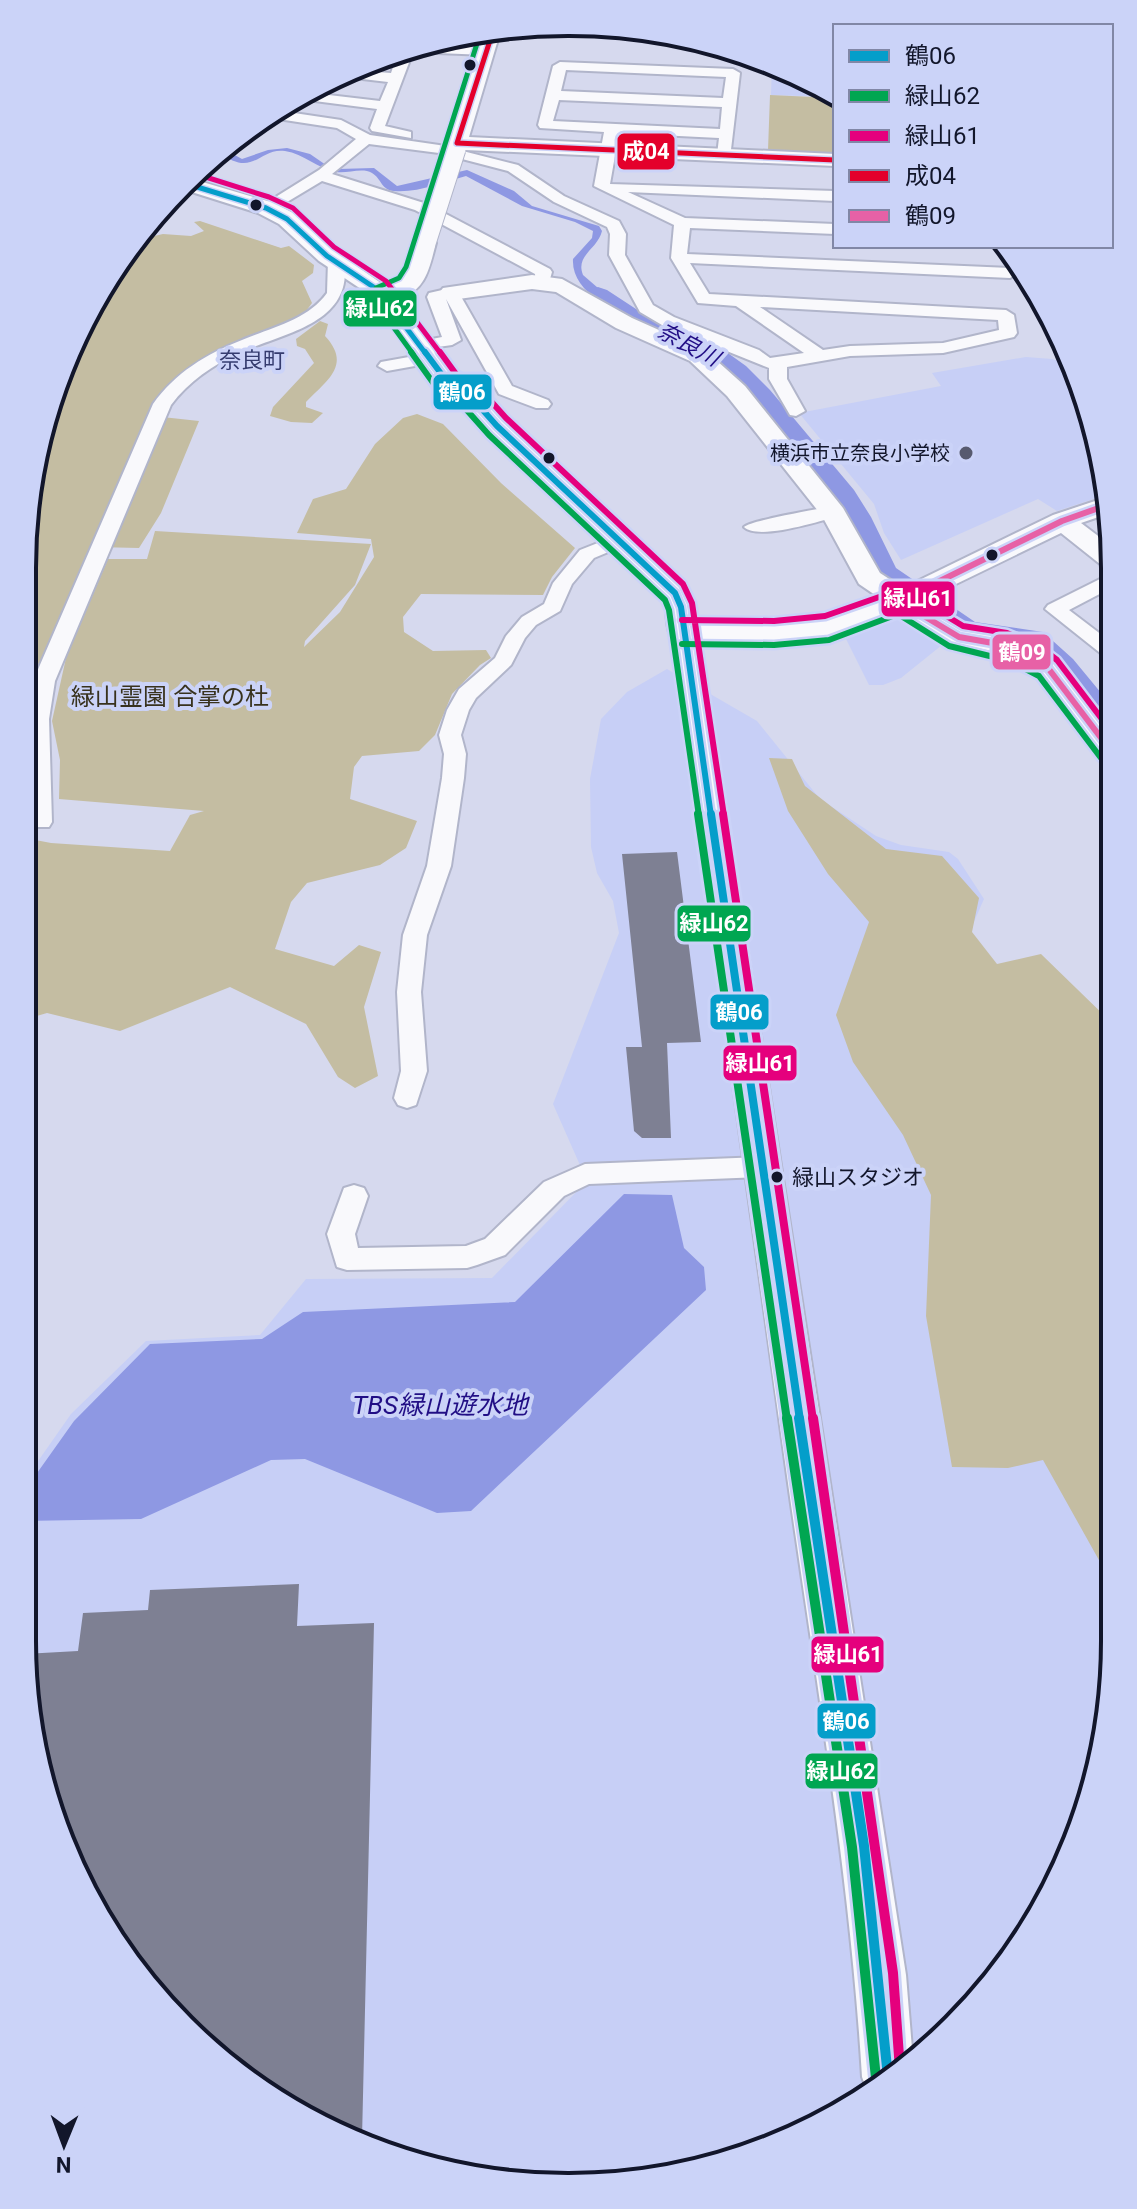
<svg xmlns="http://www.w3.org/2000/svg" width="1137" height="2209" font-family="Roboto,'Noto Sans JP',sans-serif">
<style>
.built{fill:#c7cff6}
.green{fill:#c4bda2}
.water{fill:#8e98e3}
.lines{fill:none;stroke-linecap:round;stroke-linejoin:round}
.river{fill:#8e98e3;fill-rule:evenodd}
.building{fill:#7e8093}
.street-casing{stroke:#b1b5ca;stroke-width:4}
.secondary-casing{stroke:#b1b5ca;stroke-width:4}
.street{fill:#f9f9fc;fill-rule:evenodd}
.secondary{fill:#f9f9fc;fill-rule:evenodd}
.secondary-bridge-casing{stroke:#b1b5ca;stroke-width:23;stroke-linecap:butt}
.secondary-bridge{stroke:#f9f9fc;stroke-width:21}
.bus-1-far3-casing{stroke:#cbd3f8;stroke-width:8}
.bus-1-far2-casing{stroke:#cbd3f8;stroke-width:11}
.bus-1-far1-casing{stroke:#cbd3f8;stroke-width:14}
.bus-1-casing{stroke:#cbd3f8;stroke-width:16}
.bus-2-far3-casing{stroke:#cbd3f8;stroke-width:8}
.bus-2-far2-casing{stroke:#cbd3f8;stroke-width:11}
.bus-2-far1-casing{stroke:#cbd3f8;stroke-width:14}
.bus-2-casing{stroke:#cbd3f8;stroke-width:16}
.bus-3-far3-casing{stroke:#cbd3f8;stroke-width:8}
.bus-3-far2-casing{stroke:#cbd3f8;stroke-width:11}
.bus-3-far1-casing{stroke:#cbd3f8;stroke-width:14}
.bus-3-casing{stroke:#cbd3f8;stroke-width:16}
.bus-4-casing{stroke:#cbd3f8;stroke-width:8}
.bus-5-casing{stroke:#cbd3f8;stroke-width:11}
.bus-1-far3{stroke:#049eca;stroke-width:5}
.bus-1-far2{stroke:#049eca;stroke-width:6}
.bus-1-far1{stroke:#049eca;stroke-width:8}
.bus-1{stroke:#049eca;stroke-width:10}
.bus-2-far3{stroke:#00a651;stroke-width:5}
.bus-2-far2{stroke:#00a651;stroke-width:6}
.bus-2-far1{stroke:#00a651;stroke-width:8}
.bus-2{stroke:#00a651;stroke-width:10}
.bus-3-far3{stroke:#e5007d;stroke-width:5}
.bus-3-far2{stroke:#e5007d;stroke-width:6}
.bus-3-far1{stroke:#e5007d;stroke-width:8}
.bus-3{stroke:#e5007d;stroke-width:10}
.bus-4{stroke:#e4002b;stroke-width:5}
.bus-5{stroke:#e761a6;stroke-width:6}
.bus-dot{fill:#12162b;stroke:#cbd3f8;stroke-width:3}
.poi-dot{fill:#575a6f;stroke:#cbd3f8;stroke-width:3}
.labels{text-anchor:middle;stroke-width:8;stroke-linejoin:round;paint-order:stroke}
.far-poi-label{font-size:20px;fill:#12162b;stroke:#cbd3f8;text-anchor:end}
.far-water-label{font-size:22px;font-style:italic;fill:#210e85;stroke:#cbd3f8}
.far-neighbourhood-label{font-size:22px;fill:#353c6f;stroke:#cbd3f8}
.bus-label{font-size:22px;fill:#12162b;stroke:#cbd3f8;text-anchor:start}
.park-label{font-size:24px;fill:#38321d;stroke:#cbd3f8}
.water-label{font-size:26px;font-style:italic;fill:#210e85;stroke:#cbd3f8}
.rim{fill:none;stroke:#12162b;stroke-width:4}
.line-badge{stroke:#cbd3f8;stroke-width:3}
.badge-label{font-size:22px;text-anchor:middle;font-weight:bold;fill:#fff}
</style>
<rect width="100%" height="100%" fill="#d6d9ee"/>
<path class="built" d="M 772,64 L 811,79 L 835,97 L 771,95 Z
M 1026,357 L 1052,359 L 1075,366 L 1109,494 L 1057,511 L 1038,499 L 901,560 L 884,533 L 874,504 L 799,413 L 941,386 L 932,373 Z
M 899,611 L 942,645 L 901,678 L 883,685 L 869,685 L 843,633 Z
M 667,669 L 757,721 L 820,799 L 876,836 L 901,845 L 949,852 L 958,859 L 984,899 L 925,1033 L 1113,1434 L 1114,1676 L 1096,1781 L 1058,1883 L 1002,1973 L 929,2051 L 778,2145 L 605,2186 L 428,2168 L 265,2095 L 135,1974 L 51,1817 L 22,1640 L 22,1484 L 71,1414 L 146,1341 L 260,1335 L 306,1279 L 492,1278 L 587,1181 L 553,1104 L 619,933 L 613,901 L 597,873 L 591,847 L 590,779 L 601,719 L 627,692 Z"/>
<path class="green" d="M 770,95 L 835,98 L 835,153 L 768,150 Z
M 200,221 L 281,248 L 289,246 L 314,265 L 313,273 L 302,281 L 312,303 L 301,318 L 222,353 L 153,416 L 199,421 L 161,513 L 139,548 L 95,547 L 34,738 L 25,838 L 51,843 L 170,851 L 190,815 L 204,811 L 59,799 L 60,760 L 52,721 L 66,658 L 108,559 L 147,559 L 155,531 L 371,544 L 355,585 L 305,641 L 304,647 L 340,612 L 374,557 L 371,539 L 297,533 L 313,499 L 346,489 L 375,444 L 403,418 L 417,414 L 443,424 L 501,483 L 575,548 L 552,577 L 543,595 L 421,594 L 403,617 L 404,632 L 433,651 L 486,650 L 491,658 L 480,665 L 452,694 L 435,735 L 419,751 L 362,756 L 354,767 L 350,799 L 417,821 L 406,848 L 380,865 L 307,883 L 291,902 L 275,949 L 334,966 L 359,945 L 381,952 L 364,1007 L 378,1076 L 355,1088 L 338,1077 L 306,1024 L 230,987 L 120,1031 L 47,1013 L 23,1020 L 23,533 L 41,427 L 79,326 L 132,241 L 163,234 L 191,236 L 204,231 L 194,222 Z
M 320,321 L 328,324 L 325,336 C 352,365 327,380 306,402 L 306,407 L 323,413 L 312,423 L 291,422 L 270,416 L 273,407 L 314,363 L 305,349 L 297,346 L 296,339 Z
M 769,758 L 792,759 L 805,786 L 886,849 L 942,856 L 979,898 L 972,932 L 997,964 L 1041,954 L 1112,1023 L 1114,1587 L 1043,1460 L 1008,1468 L 952,1467 L 926,1316 L 931,1195 L 903,1135 L 853,1062 L 836,1015 L 869,922 L 828,874 L 788,811 Z"/>
<path class="water" d="M 222,148 L 242,159 L 268,150 L 287,148 L 310,154 L 326,165 L 338,169 L 374,168 L 397,186 L 467,170 L 514,191 L 532,206 L 599,226 L 602,231 C 598,249 575,255 583,275 L 620,307 L 648,321 L 641,323 C 616,311 571,293 573,259 L 592,238 L 593,231 L 575,222 L 522,206 L 466,176 C 444,182 418,193 394,191 C 381,190 382,179 372,173 C 362,167 347,174 336,172 C 317,168 304,154 285,151 C 259,147 253,180 218,151 Z
M 624,1194 L 672,1195 L 684,1248 L 704,1267 L 706,1290 L 471,1511 L 437,1513 L 305,1459 L 271,1460 L 141,1519 L 22,1521 L 22,1497 L 25,1490 L 74,1421 L 150,1344 L 262,1339 L 303,1312 L 515,1302 Z"/>
<g class="lines">
<path class="river" d="M 598,287 L 607,290 L 636,309 L 718,346 L 746,366 L 770,390 L 854,490 L 871,517 L 896,568 L 975,622 L 1043,632 L 1073,659 L 1111,705 L 1111,737 L 1099,734 L 1051,673 L 1022,647 L 955,637 L 874,580 L 833,502 L 739,389 L 699,357 L 617,320 L 585,295 L 589,290 Z"/>
</g>
<path class="building" d="M 677,852 L 701,1042 L 667,1043 L 671,1138 L 642,1138 L 634,1131 L 626,1047 L 642,1047 L 622,854 Z
M 299,1584 L 297,1626 L 374,1623 L 362,2139 L 265,2095 L 135,1974 L 51,1817 L 24,1654 L 78,1651 L 83,1613 L 148,1610 L 150,1590 Z"/>
<g class="lines">
<defs>
<path id="street" d="M 421,44 L 486,47 L 493,51 L 486,55 L 413,52 L 385,126 L 411,132 L 411,138 L 372,131 L 370,128 L 377,109 L 291,98 L 303,92 L 380,101 L 388,82 L 337,76 L 350,70 L 391,73 L 399,50 Z
M 560,62 L 733,69 L 740,73 L 730,158 L 725,160 L 717,155 L 719,138 L 619,133 L 610,184 L 835,191 L 835,201 L 628,192 L 685,218 L 835,224 L 835,234 L 690,228 L 687,254 L 1010,268 L 1018,273 L 1010,278 L 690,263 L 709,294 L 1006,310 L 1014,315 L 1017,333 L 1014,337 L 943,353 L 850,356 L 787,367 L 787,379 L 805,411 L 796,416 L 790,415 L 769,379 L 769,368 L 662,325 L 640,312 L 609,255 L 610,234 L 607,227 L 554,202 L 508,171 L 439,153 L 369,144 L 332,174 L 427,204 L 550,269 L 552,272 L 548,286 L 536,286 L 535,274 L 415,210 L 322,181 L 272,211 L 260,211 L 258,208 L 319,170 L 356,139 L 337,128 L 265,117 L 274,110 L 341,120 L 370,135 L 439,145 L 518,165 L 564,196 L 619,221 L 626,234 L 625,255 L 653,305 L 674,317 L 759,350 L 770,358 L 804,353 L 736,306 L 698,303 L 671,258 L 674,225 L 594,186 L 604,132 L 540,128 L 538,125 L 553,66 ZM 566,70 L 726,77 L 723,98 L 561,91 ZM 559,100 L 722,107 L 720,129 L 553,121 ZM 760,307 L 998,320 L 999,330 L 943,343 L 850,346 L 823,350 Z
M 336,256 L 344,261 C 354,324 283,333 239,353 C 213,365 189,381 171,405 L 55,681 L 49,719 L 52,822 L 49,827 L 33,827 L 30,822 L 27,719 L 33,681 L 153,404 C 175,373 206,354 242,340 C 270,328 308,320 327,293 L 328,261 Z
M 451,288 L 459,293 L 512,386 L 548,400 L 551,404 L 548,408 L 536,408 L 499,394 L 446,299 L 461,340 L 452,345 L 417,350 L 414,346 L 417,342 L 442,337 L 427,297 L 429,293 Z
M 1045,317 L 1049,317 L 1064,344 L 1052,344 L 1043,321 Z
M 431,353 L 440,358 L 437,362 L 387,371 L 378,366 L 381,362 Z
M 832,506 L 839,508 L 842,512 L 839,516 C 820,521 758,541 744,527 C 751,520 816,510 832,506 Z
M 618,535 L 625,537 L 628,541 L 625,545 L 594,558 L 572,584 L 560,611 L 536,625 L 525,638 L 511,665 L 476,698 L 469,710 L 461,735 L 466,754 L 464,778 L 451,866 L 427,935 L 421,992 L 427,1071 L 416,1105 L 407,1108 L 398,1105 L 394,1098 L 401,1071 L 397,992 L 403,935 L 427,866 L 442,778 L 444,754 L 439,735 L 447,710 L 459,689 L 495,658 L 506,636 L 522,617 L 544,604 L 553,583 L 580,550 Z
M 1110,574 L 1111,588 L 1069,610 L 1111,642 L 1111,658 L 1104,656 L 1045,609 L 1048,605 Z
M 761,1157 L 770,1160 L 774,1167 L 770,1174 L 761,1177 L 589,1184 L 564,1196 L 505,1255 L 477,1265 L 467,1268 L 347,1270 L 337,1267 L 327,1234 L 344,1188 L 354,1185 L 364,1188 L 368,1196 L 355,1234 L 358,1248 L 466,1246 L 485,1239 L 544,1182 L 585,1164 Z"/>
<path id="secondary" d="M 502,26 L 469,137 L 835,154 L 835,166 L 465,150 L 455,155 L 448,153 L 445,149 L 484,30 Z
M 189,178 L 274,203 L 295,214 L 335,251 L 388,288 L 404,277 L 417,238 L 433,238 L 436,243 C 429,269 426,291 397,300 L 457,378 L 481,393 L 506,421 L 685,587 L 695,607 L 698,624 L 774,624 L 833,618 L 881,599 L 859,584 L 822,516 L 727,396 L 690,361 L 616,328 L 556,292 L 532,289 L 451,300 L 443,298 L 439,293 L 443,288 L 532,275 L 562,279 L 632,318 L 706,351 L 745,386 L 843,508 L 880,573 L 903,588 L 1053,515 L 1110,496 L 1110,513 L 1081,523 L 1110,545 L 1110,566 L 1100,564 L 1061,533 L 921,601 L 960,627 L 1014,639 L 1044,651 L 1058,662 L 1111,730 L 1111,761 L 1100,758 L 1038,674 L 1024,663 L 996,652 L 941,640 L 899,611 L 838,635 L 774,642 L 700,641 L 906,1975 L 913,2061 L 867,2090 L 862,2077 C 850,1875 815,1676 787,1476 C 747,1196 709,916 671,637 C 665,627 668,609 663,596 L 488,431 L 463,403 L 439,388 L 370,295 L 319,261 L 279,224 L 258,213 L 179,188 Z"/>
</defs>
<use href="#street" class="street-casing"/>
<use href="#secondary" class="secondary-casing"/>
<use href="#street" class="street"/>
<use href="#secondary" class="secondary"/>
<defs>
<path id="secondary-bridge" d="M 425,243 L 455,149"/>
</defs>
<use href="#secondary-bridge" class="secondary-bridge-casing"/>
<use href="#secondary-bridge" class="secondary-bridge"/>
<defs>
<path id="bus-1-far3" d="M 184,183 L 266,208 L 287,219 L 327,256 L 378,290 L 426,354"/>
<path id="bus-1-far2" d="M 425,352 L 448,383 L 472,398 L 497,426 L 675,593 L 681,607 L 711,816"/>
<path id="bus-1-far1" d="M 711,814 L 800,1420"/>
<path id="bus-1" d="M 799,1418 L 864,1846 L 888,2077"/>
<path id="bus-2-far3" d="M 413,354 L 373,299 L 376,288 L 399,278 L 406,267 L 481,31"/>
<path id="bus-2-far2" d="M 411,352 L 439,391 L 464,407 L 489,435 L 665,600 L 669,610 L 699,816
M 682,644 L 774,645 L 829,640 L 898,614 L 949,646 L 1010,661 L 1039,676 L 1101,758"/>
<path id="bus-2-far1" d="M 698,814 L 787,1420"/>
<path id="bus-2" d="M 787,1418 L 852,1847 L 876,2078"/>
<path id="bus-3-far3" d="M 193,173 L 269,197 L 293,208 L 334,247 L 386,281 L 441,354"/>
<path id="bus-3-far2" d="M 440,352 L 456,374 L 480,389 L 506,418 L 683,584 L 692,603 L 724,816
M 682,620 L 774,621 L 825,616 L 902,589 L 963,626 L 1007,633 L 1040,647 L 1057,660 L 1111,731"/>
<path id="bus-3-far1" d="M 723,814 L 813,1420"/>
<path id="bus-3" d="M 813,1418 L 893,1973 L 900,2070"/>
<path id="bus-4" d="M 457,143 L 835,160
M 457,143 L 494,28"/>
<path id="bus-5" d="M 899,601 L 959,637 L 1004,645 L 1034,657 L 1048,668 L 1111,751
M 899,601 L 1062,521 L 1110,504"/>
</defs>
<use href="#bus-1-far3" class="bus-1-far3-casing"/>
<use href="#bus-1-far2" class="bus-1-far2-casing"/>
<use href="#bus-1-far1" class="bus-1-far1-casing"/>
<use href="#bus-1" class="bus-1-casing"/>
<use href="#bus-2-far3" class="bus-2-far3-casing"/>
<use href="#bus-2-far2" class="bus-2-far2-casing"/>
<use href="#bus-2-far1" class="bus-2-far1-casing"/>
<use href="#bus-2" class="bus-2-casing"/>
<use href="#bus-3-far3" class="bus-3-far3-casing"/>
<use href="#bus-3-far2" class="bus-3-far2-casing"/>
<use href="#bus-3-far1" class="bus-3-far1-casing"/>
<use href="#bus-3" class="bus-3-casing"/>
<use href="#bus-4" class="bus-4-casing"/>
<use href="#bus-5" class="bus-5-casing"/>
<use href="#bus-1-far3" class="bus-1-far3"/>
<use href="#bus-1-far2" class="bus-1-far2"/>
<use href="#bus-1-far1" class="bus-1-far1"/>
<use href="#bus-1" class="bus-1"/>
<use href="#bus-2-far3" class="bus-2-far3"/>
<use href="#bus-2-far2" class="bus-2-far2"/>
<use href="#bus-2-far1" class="bus-2-far1"/>
<use href="#bus-2" class="bus-2"/>
<use href="#bus-3-far3" class="bus-3-far3"/>
<use href="#bus-3-far2" class="bus-3-far2"/>
<use href="#bus-3-far1" class="bus-3-far1"/>
<use href="#bus-3" class="bus-3"/>
<use href="#bus-4" class="bus-4"/>
<use href="#bus-5" class="bus-5"/>
</g>
<g class="bus-dot">
<circle cx="470" cy="65" r="7"/>
<circle cx="256" cy="205" r="7"/>
<circle cx="549" cy="458" r="7"/>
<circle cx="992" cy="555" r="7"/>
<circle cx="777" cy="1177" r="7"/>
</g>
<circle class="poi-dot" cx="966" cy="453" r="8"/>
<g class="labels">
<g class="far-poi-label">
<text x="950" y="460">横浜市立奈良小学校</text>
</g>
<g class="far-water-label">
<text transform="translate(689 344) rotate(28)" y="8">奈良川</text>
</g>
<g class="far-neighbourhood-label">
<text x="252" y="368">奈良町</text>
</g>
<g class="bus-label">
<text x="792" y="1185">緑山スタジオ</text>
</g>
<g class="park-label">
<text x="170" y="705">緑山霊園 合掌の杜</text>
</g>
<g class="water-label">
<text x="440" y="1414">TBS緑山遊水地</text>
</g>
</g>
<path d="M0 0H1137V2209H0ZM568 36H569A532 532 0 0 1 1101 568V1641A532 532 0 0 1 569 2173H568A532 532 0 0 1 36 1641V568A532 532 0 0 1 568 36Z" fill="#cbd3f8" fill-rule="evenodd"/>
<path class="rim" d="M568 36H569A532 532 0 0 1 1101 568V1641A532 532 0 0 1 569 2173H568A532 532 0 0 1 36 1641V568A532 532 0 0 1 568 36Z"/>
<g class="line-badge">
<rect x="616" y="132" width="60" height="39" rx="8" fill="#e4002b"/>
<rect x="342" y="289" width="76" height="39" rx="8" fill="#00a651"/>
<rect x="432" y="373" width="61" height="38" rx="8" fill="#049eca"/>
<rect x="880" y="580" width="76" height="38" rx="8" fill="#e5007d"/>
<rect x="991" y="633" width="61" height="38" rx="8" fill="#e761a6"/>
<rect x="676" y="904" width="76" height="39" rx="8" fill="#00a651"/>
<rect x="709" y="993" width="61" height="38" rx="8" fill="#049eca"/>
<rect x="722" y="1044" width="76" height="38" rx="8" fill="#e5007d"/>
<rect x="810" y="1635" width="75" height="39" rx="8" fill="#e5007d"/>
<rect x="816" y="1702" width="61" height="38" rx="8" fill="#049eca"/>
<rect x="804" y="1752" width="75" height="38" rx="8" fill="#00a651"/>
</g>
<g class="badge-label">
<text x="646" y="159">成04</text>
<text x="380" y="316">緑山62</text>
<text x="462" y="400">鶴06</text>
<text x="918" y="606">緑山61</text>
<text x="1022" y="660">鶴09</text>
<text x="714" y="931">緑山62</text>
<text x="739" y="1020">鶴06</text>
<text x="760" y="1071">緑山61</text>
<text x="848" y="1662">緑山61</text>
<text x="846" y="1729">鶴06</text>
<text x="841" y="1779">緑山62</text>
</g>
<rect x="833" y="24" width="280" height="224" fill="#cbd3f8" stroke="#8187a6" stroke-width="2"/>
<rect x="849" y="50" width="40" height="12" fill="#049eca" stroke="#8187a6" stroke-width="2"/>
<text x="905" y="64" font-size="24" fill="#12162b">鶴06</text>
<rect x="849" y="90" width="40" height="12" fill="#00a651" stroke="#8187a6" stroke-width="2"/>
<text x="905" y="104" font-size="24" fill="#12162b">緑山62</text>
<rect x="849" y="130" width="40" height="12" fill="#e5007d" stroke="#8187a6" stroke-width="2"/>
<text x="905" y="144" font-size="24" fill="#12162b">緑山61</text>
<rect x="849" y="170" width="40" height="12" fill="#e4002b" stroke="#8187a6" stroke-width="2"/>
<text x="905" y="184" font-size="24" fill="#12162b">成04</text>
<rect x="849" y="210" width="40" height="12" fill="#e761a6" stroke="#8187a6" stroke-width="2"/>
<text x="905" y="224" font-size="24" fill="#12162b">鶴09</text>
<g transform="translate(64 2145) rotate(181)" stroke="#cbd3f8" stroke-width="6" paint-order="stroke">
<path d="M0-6L14 30L0 20L-14 30Z" fill="#12162b"/>
<text y="-12" font-size="22" font-weight="bold" text-anchor="middle" fill="#12162b">N</text>
</g>
</svg>
